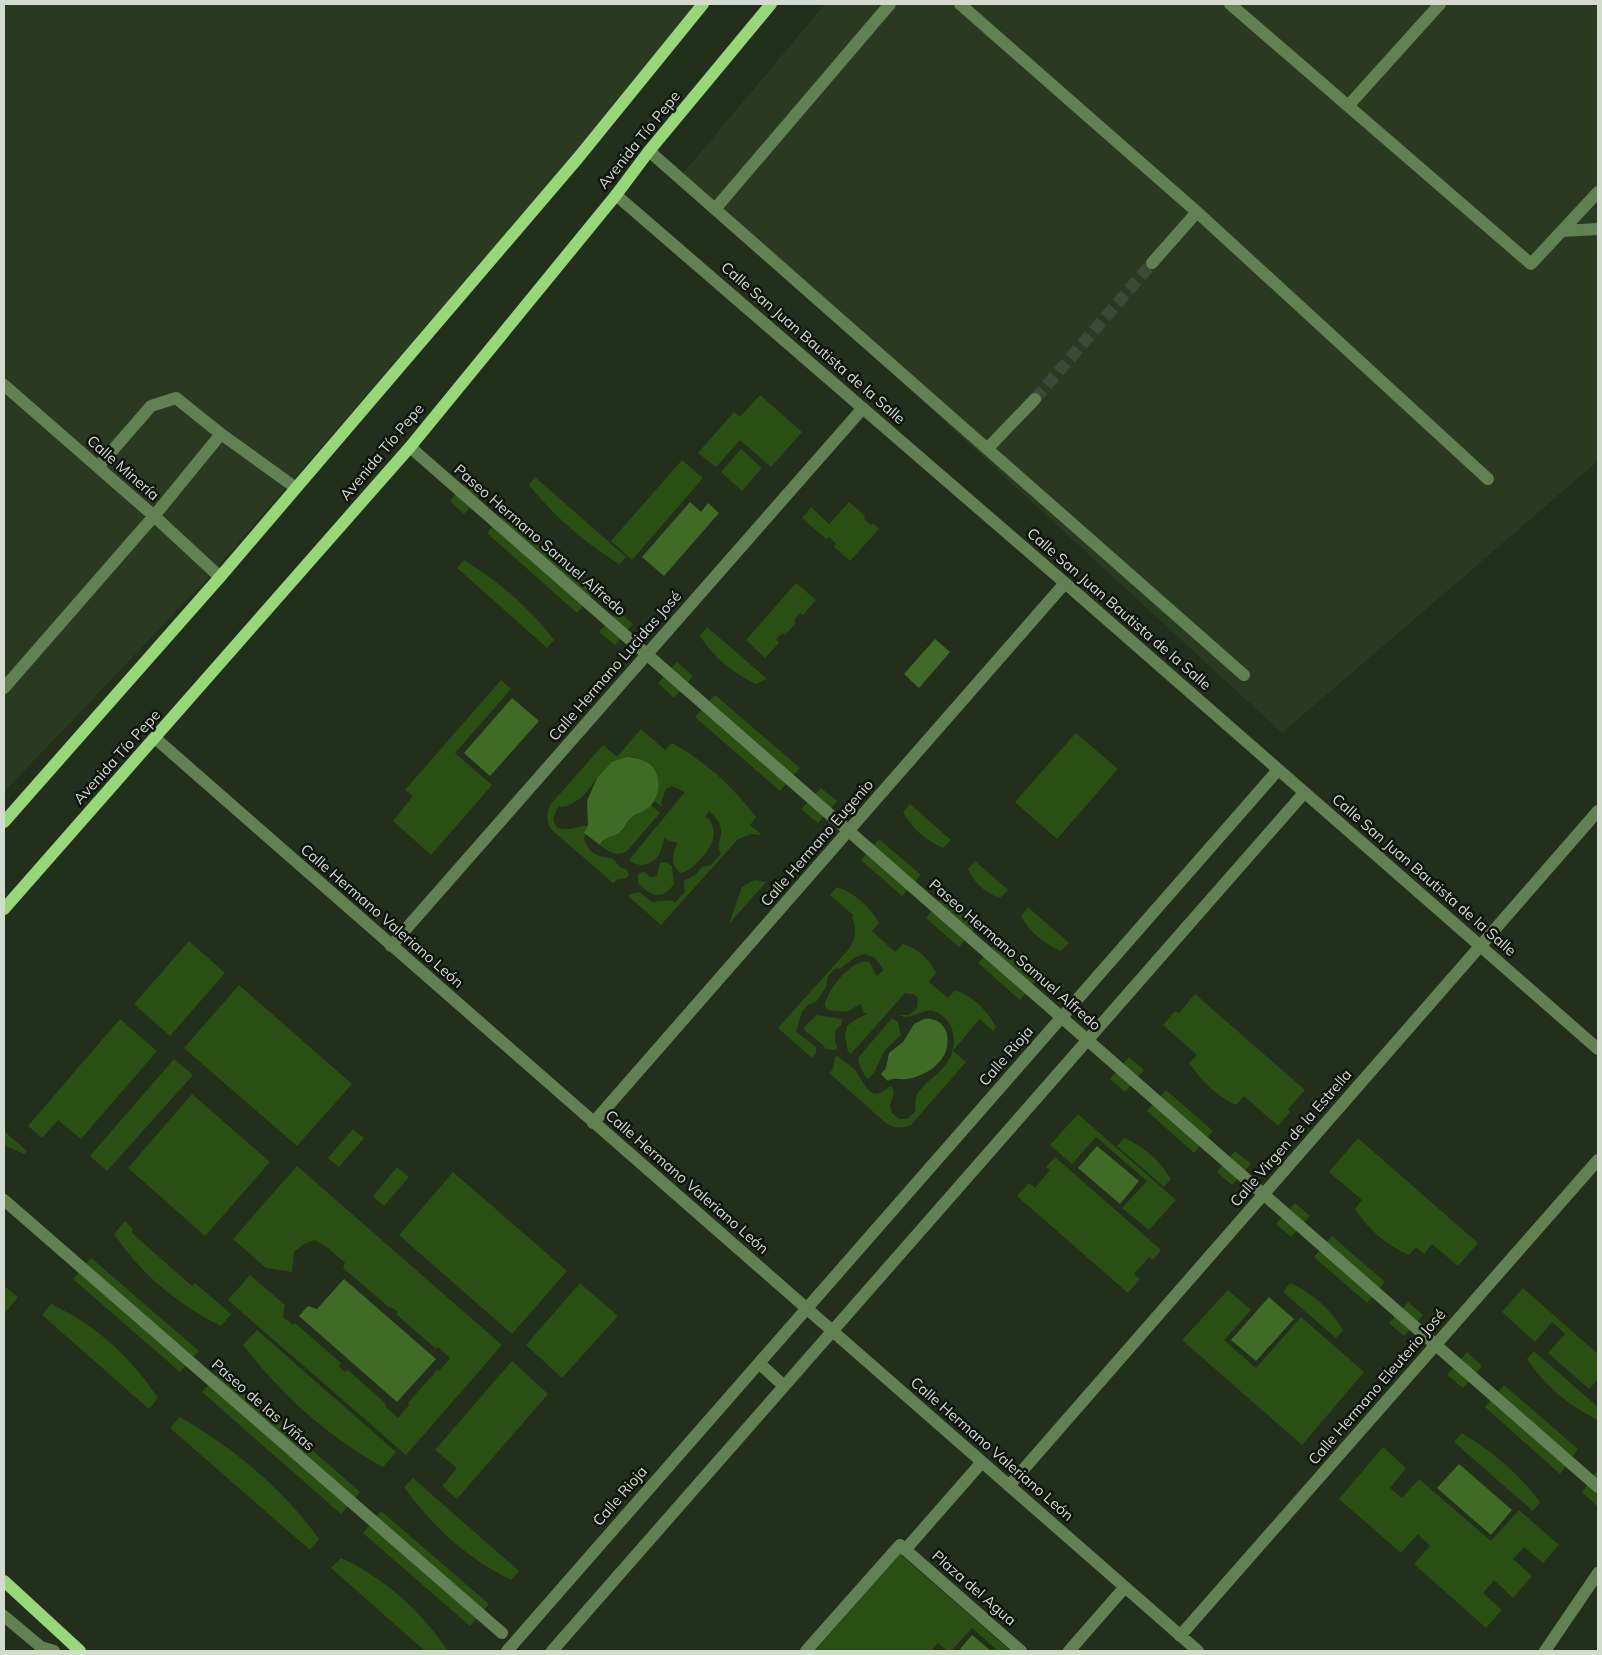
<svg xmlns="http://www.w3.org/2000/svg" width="1602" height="1655" font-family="Mulish,sans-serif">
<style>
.built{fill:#293a20}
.green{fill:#2a4f13}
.water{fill:#3f6b27}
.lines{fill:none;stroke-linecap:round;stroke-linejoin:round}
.minor-tunnel{stroke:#3c4936;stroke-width:12;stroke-dasharray:12 6;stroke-linecap:butt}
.minor{stroke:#628153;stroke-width:12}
.major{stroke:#97d777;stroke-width:12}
.labels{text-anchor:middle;stroke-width:5;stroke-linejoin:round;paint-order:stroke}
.street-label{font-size:15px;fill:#d2dbce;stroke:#0f150c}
</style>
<rect width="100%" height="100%" fill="#222f1b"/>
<path class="built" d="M 4,4 L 696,4 L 574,155 L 209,577 L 4,792 Z
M 825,4 L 1598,4 L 1598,461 L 1282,733 L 680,177 Z"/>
<path class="green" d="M 760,395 L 802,432 L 771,467 L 740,440 L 716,467 L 698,453 L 734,412 L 740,417 Z
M 741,449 L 762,468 L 742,491 L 721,472 Z
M 682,460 L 703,478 L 632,560 L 611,541 Z
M 535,477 L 626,557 L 619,564 C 584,542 555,517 529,485 Z
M 468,479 L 483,493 L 464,514 L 450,501 Z
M 849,502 L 865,516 L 864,519 L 871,525 L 873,523 L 879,529 L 850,561 L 834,547 L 836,543 L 829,537 L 826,539 L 802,518 L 811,507 L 829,524 Z
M 506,512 L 596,591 L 577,613 L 487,533 Z
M 464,560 C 499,582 529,607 554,640 L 547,648 L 457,568 Z
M 796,583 L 816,600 L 803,615 L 800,613 L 794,620 L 796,623 L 785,635 L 783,633 L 776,639 L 779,643 L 765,658 L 746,640 Z
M 618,611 L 633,624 L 615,645 L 599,632 Z
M 707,627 L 765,677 L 767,679 L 756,684 C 733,673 714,658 700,636 Z
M 677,662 L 693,676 L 674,698 L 658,683 Z
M 501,680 L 511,689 L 455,753 L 492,785 L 431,855 L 393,821 L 413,796 L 405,790 Z
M 715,695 L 800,768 L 780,791 L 695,717 Z
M 641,729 L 665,750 L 672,743 C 706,762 732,786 756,817 L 750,825 L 762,835 L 752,834 L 738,839 L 661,925 L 628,896 L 630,894 L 639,892 L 652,902 L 670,900 L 675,902 L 685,892 L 684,887 L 684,881 L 696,874 L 702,867 L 711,865 L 721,854 C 715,844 724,836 720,825 C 718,820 713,815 709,811 L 705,817 L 709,819 C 713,825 715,832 713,839 C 711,849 692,872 681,873 C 670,866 672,853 678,843 L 669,841 L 665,837 C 663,842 662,848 660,853 C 653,865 639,869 629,860 L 685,792 L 672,786 L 666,789 L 661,802 L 662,807 L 654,801 L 657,795 L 647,762 L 635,757 L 627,757 L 597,778 L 593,784 L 581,798 L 568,806 L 558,807 L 553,818 C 556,837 574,826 587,826 L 584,839 C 591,857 598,855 613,859 L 620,867 L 627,870 L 629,875 L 627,878 L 618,879 L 613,883 L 552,830 C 546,822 546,815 550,805 L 603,745 L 617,757 Z
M 1076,733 L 1118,769 L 1057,839 L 1015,802 Z
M 821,788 L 837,801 L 818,823 L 801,809 Z
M 910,804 L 951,840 L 943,848 C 926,840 913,830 903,812 Z
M 651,805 L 660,813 L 627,851 C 617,857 608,852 600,845 L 606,838 L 613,836 L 623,830 L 630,819 Z
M 879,839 L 921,875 L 902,896 L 861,860 Z
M 975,861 L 1008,890 L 1000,898 C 985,893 975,884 968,869 Z
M 666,862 L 672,866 L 674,884 C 661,902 651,896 638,883 L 638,876 L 639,873 L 645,872 L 650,877 L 657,876 L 660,863 Z
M 754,880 L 766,882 L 729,924 L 742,887 Z
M 837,887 C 856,894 869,906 879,923 L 872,931 L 895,952 L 903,944 C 918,949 929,958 936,973 L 929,982 L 948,998 L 955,990 C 974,997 986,1009 996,1027 L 993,1031 L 980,1019 L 976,1023 L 953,1051 L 966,1062 L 911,1125 C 901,1128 895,1129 886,1123 L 829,1073 L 833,1069 L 835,1057 L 838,1056 C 843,1060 849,1065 854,1069 C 864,1079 869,1107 890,1086 L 892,1087 L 894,1093 L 890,1106 L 892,1113 L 899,1119 L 907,1119 L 915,1112 C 916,1105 914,1099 918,1093 C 924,1083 935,1077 943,1068 C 958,1051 959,1023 936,1012 C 923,1006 914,1022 899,1015 L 909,1015 L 917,1008 L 918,998 C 913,992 910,995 905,993 L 851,1054 L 848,1052 L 845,1035 L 847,1026 L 858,1018 L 867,1014 L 863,1012 L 861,1004 L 846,1012 L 828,1010 L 825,1006 C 825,992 853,957 869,962 L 877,976 L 884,970 L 875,958 L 864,954 L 854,958 L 841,968 L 834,969 L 828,977 L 826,987 L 816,1002 L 808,1005 L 802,1011 L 796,1032 L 816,1047 L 816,1053 L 812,1058 L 778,1028 L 848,950 C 856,940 857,929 852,917 L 853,915 L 830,895 Z
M 944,896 L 978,925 L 959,947 L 926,918 Z
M 1028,907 L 1069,943 L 1061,951 C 1044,943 1030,933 1021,916 Z
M 189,941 L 225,973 L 170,1036 L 134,1004 Z
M 997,942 L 1038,978 L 1020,1000 L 978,963 Z
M 239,985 L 352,1084 L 297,1146 L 184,1048 Z
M 1195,994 L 1305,1090 L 1288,1109 L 1290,1112 L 1278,1126 L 1244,1096 L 1236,1105 C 1215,1095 1203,1082 1189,1063 L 1197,1055 L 1163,1025 L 1175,1011 L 1179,1013 Z
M 817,1015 L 841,1019 L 842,1021 L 841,1025 L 835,1031 L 835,1043 L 838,1047 L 835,1050 L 826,1049 L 822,1044 L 804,1030 L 805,1026 Z
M 892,1018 L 898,1022 L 901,1035 L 885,1050 L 874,1073 L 868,1079 C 864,1076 858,1063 858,1058 Z
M 120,1019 L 157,1051 L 81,1139 L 58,1120 L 42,1138 L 28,1126 Z
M 1129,1057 L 1144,1070 L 1125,1092 L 1110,1079 Z
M 174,1059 L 193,1075 L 107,1171 L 90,1156 Z
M 1166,1090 L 1213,1131 L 1194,1153 L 1147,1111 Z
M 192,1094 L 270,1162 L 205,1236 L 128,1168 Z
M 1078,1114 L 1176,1200 L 1149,1230 L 1122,1208 L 1147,1181 L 1096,1137 L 1072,1164 L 1050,1145 Z
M 353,1129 L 364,1138 L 339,1167 L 328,1158 Z
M 4,1131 L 27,1151 L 24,1154 L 4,1145 Z
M 1124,1138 C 1145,1147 1159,1160 1171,1179 L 1164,1187 L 1117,1146 Z
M 1358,1138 L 1478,1243 L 1458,1266 L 1432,1244 L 1424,1254 L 1416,1247 L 1409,1255 C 1386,1245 1369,1230 1355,1209 L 1362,1200 L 1329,1172 Z
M 1235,1151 L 1251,1164 L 1232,1185 L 1217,1172 Z
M 1055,1157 L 1161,1250 L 1153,1260 L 1149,1257 L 1134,1274 L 1140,1279 L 1128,1293 L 1017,1196 L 1029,1183 L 1035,1188 L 1050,1170 L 1046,1167 Z
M 297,1166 L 502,1345 L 406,1455 L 228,1300 L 250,1275 L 285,1305 L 283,1317 L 293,1325 L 295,1323 L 341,1363 L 339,1366 L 345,1372 L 348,1370 L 386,1404 L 385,1406 L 398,1418 L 409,1405 L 408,1403 L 437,1370 L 439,1371 L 450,1358 L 438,1347 L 436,1349 L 396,1314 L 398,1312 L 391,1307 L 390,1308 L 343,1268 L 345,1263 L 328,1248 L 315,1240 L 304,1244 L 294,1252 L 292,1272 L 266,1268 L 233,1239 Z
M 397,1167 L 409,1177 L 384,1206 L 373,1196 Z
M 453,1172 L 567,1271 L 512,1334 L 399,1235 Z
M 1295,1203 L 1310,1216 L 1291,1237 L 1276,1224 Z
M 125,1221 L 133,1229 L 132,1233 L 192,1286 L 195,1283 L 231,1314 L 221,1326 C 177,1304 142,1275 114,1234 Z
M 1332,1236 L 1385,1282 L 1367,1303 L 1314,1257 Z
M 91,1258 L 199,1351 L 180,1372 L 73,1279 Z
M 580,1283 L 618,1316 L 562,1378 L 526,1345 Z
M 1290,1283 C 1313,1293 1330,1309 1343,1330 L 1336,1338 L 1283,1292 Z
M 4,1286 L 18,1297 L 4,1314 Z
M 1523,1288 L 1598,1354 L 1598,1379 L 1589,1389 L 1548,1353 L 1565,1334 L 1552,1322 L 1535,1342 L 1502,1312 Z
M 1228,1290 L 1251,1310 L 1224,1340 L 1256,1368 L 1301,1317 L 1364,1372 L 1302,1445 L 1182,1340 Z
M 1408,1302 L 1423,1315 L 1404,1336 L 1389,1323 Z
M 51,1304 C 96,1325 131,1357 158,1398 L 149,1409 L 42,1315 Z
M 257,1330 L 396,1452 L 383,1467 C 327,1436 282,1395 243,1345 Z
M 1534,1351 L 1598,1407 L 1598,1420 C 1569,1406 1545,1386 1527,1359 Z
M 1467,1352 L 1482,1366 L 1463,1388 L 1447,1375 Z
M 512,1361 L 548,1394 L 457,1499 L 442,1486 L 457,1468 L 435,1450 Z
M 221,1370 L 360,1492 L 341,1514 L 202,1392 Z
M 1504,1385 L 1578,1449 L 1560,1474 L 1485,1407 Z
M 180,1417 C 234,1449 282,1487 319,1539 L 310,1550 L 170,1428 Z
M 1462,1433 C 1493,1452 1518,1473 1540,1502 L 1533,1511 L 1454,1442 Z
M 1383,1447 L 1406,1468 L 1390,1488 L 1402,1498 L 1419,1479 L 1491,1541 L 1519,1510 L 1559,1545 L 1543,1563 L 1524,1547 L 1513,1559 L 1532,1576 L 1513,1598 L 1494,1580 L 1483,1593 L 1502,1610 L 1486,1628 L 1414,1564 L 1430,1546 L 1418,1534 L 1401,1553 L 1339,1499 Z
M 1598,1469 L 1598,1504 L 1597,1506 L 1582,1492 Z
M 413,1478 L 519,1571 L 511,1580 C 464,1556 435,1529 404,1487 Z
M 381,1511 L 489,1604 L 470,1626 L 363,1533 Z
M 900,1554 L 1011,1651 L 998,1651 L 972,1628 L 951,1651 L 948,1651 L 938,1643 L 931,1651 L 815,1651 Z
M 341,1558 C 386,1579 420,1610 448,1651 L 425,1651 L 331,1568 Z"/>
<path class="water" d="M 690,502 L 701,512 L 708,503 L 719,513 L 664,576 L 642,557 Z
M 935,639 L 950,652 L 919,688 L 904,674 Z
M 512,698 L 539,721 L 490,776 L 464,753 Z
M 627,757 C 639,758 652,761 656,773 C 662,786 657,803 645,810 C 640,813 635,814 631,818 C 626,822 625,829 619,833 C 612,838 605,836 600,845 L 584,833 L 588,825 L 587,801 L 597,778 L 612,762 Z
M 924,1019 C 931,1018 938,1020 942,1025 C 948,1031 948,1039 947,1047 C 944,1064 923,1077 907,1079 C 900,1080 894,1077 888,1081 L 881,1074 L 886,1068 L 889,1053 L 903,1042 L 914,1024 Z
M 1097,1146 L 1139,1181 L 1120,1204 L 1078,1168 Z
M 344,1279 L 436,1359 L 397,1402 L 299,1316 L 308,1306 L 317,1309 Z
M 1269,1297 L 1294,1319 L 1256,1361 L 1231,1340 Z
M 1459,1464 L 1512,1510 L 1491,1535 L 1437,1488 Z
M 972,1635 L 991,1651 L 963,1651 L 960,1649 Z"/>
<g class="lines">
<path class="minor-tunnel" d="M 1035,399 L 1152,263"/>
<path class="minor" d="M 960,4 L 1197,212 L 1488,479
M 1230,4 L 1531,264 L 1598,192
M 1348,106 L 1440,4
M 649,151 L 1244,675
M 616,195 L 1065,583 L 1598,1049
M 715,209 L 890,4
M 1562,231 L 1598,229
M 1152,263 L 1197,212
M 4,385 L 154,516 L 220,577
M 410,447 L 1598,1487
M 987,449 L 1035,399
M 98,467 L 151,406 L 176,398 L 221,434 L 296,488
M 4,688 L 154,516 L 221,434
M 155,738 C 503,1042 851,1346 1198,1651
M 391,946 L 863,408
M 593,1123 L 1065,583
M 4,1200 L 502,1633
M 759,1363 L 784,1386
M 1009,1486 L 1598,811
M 905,1550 L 982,1462
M 4,1616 L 41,1647 L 54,1651
M 1180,1636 L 1598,1160
M 507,1651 L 1278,770
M 552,1651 L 1304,793
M 806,1651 L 900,1545 L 1021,1651
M 1069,1651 L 1125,1587
M 1545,1651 L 1598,1573"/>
<path class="major" d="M 4,822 L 220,577 L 578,158 L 703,4
M 4,909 L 410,447 L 616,195 L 649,151 L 771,4
M 4,1581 L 80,1651"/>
</g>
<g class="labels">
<g class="street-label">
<text transform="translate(639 140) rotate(-51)" y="5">Avenida Tío Pepe</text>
<text transform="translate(813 343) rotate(41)" y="5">Calle San Juan Bautista de la Salle</text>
<text transform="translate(382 452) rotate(-50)" y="5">Avenida Tío Pepe</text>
<text transform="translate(123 468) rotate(41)" y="5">Calle Minería</text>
<text transform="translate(540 540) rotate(41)" y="5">Paseo Hermano Samuel Alfredo</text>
<text transform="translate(1119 609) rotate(41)" y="5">Calle San Juan Bautista de la Salle</text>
<text transform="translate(615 666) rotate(-49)" y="5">Calle Hermano Lucidas José</text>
<text transform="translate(117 757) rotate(-48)" y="5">Avenida Tío Pepe</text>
<text transform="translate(817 843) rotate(-49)" y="5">Calle Hermano Eugenio</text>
<text transform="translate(1424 875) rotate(41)" y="5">Calle San Juan Bautista de la Salle</text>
<text transform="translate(382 916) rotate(41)" y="5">Calle Hermano Valeriano León</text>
<text transform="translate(1015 955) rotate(41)" y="5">Paseo Hermano Samuel Alfredo</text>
<text transform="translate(1006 1056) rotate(-49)" y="5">Calle Rioja</text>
<text transform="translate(1291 1138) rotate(-49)" y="5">Calle Virgen de la Estrella</text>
<text transform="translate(687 1182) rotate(41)" y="5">Calle Hermano Valeriano León</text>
<text transform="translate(1377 1387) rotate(-49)" y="5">Calle Hermano Eleuterio José</text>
<text transform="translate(263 1405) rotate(41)" y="5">Paseo de las Viñas</text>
<text transform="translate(992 1449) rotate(41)" y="5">Calle Hermano Valeriano León</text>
<text transform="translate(620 1496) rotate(-49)" y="5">Calle Rioja</text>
<text transform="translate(974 1588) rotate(41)" y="5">Plaza del Agua</text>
</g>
</g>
<rect width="1602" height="1655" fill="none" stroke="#d2dbce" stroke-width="10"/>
</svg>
